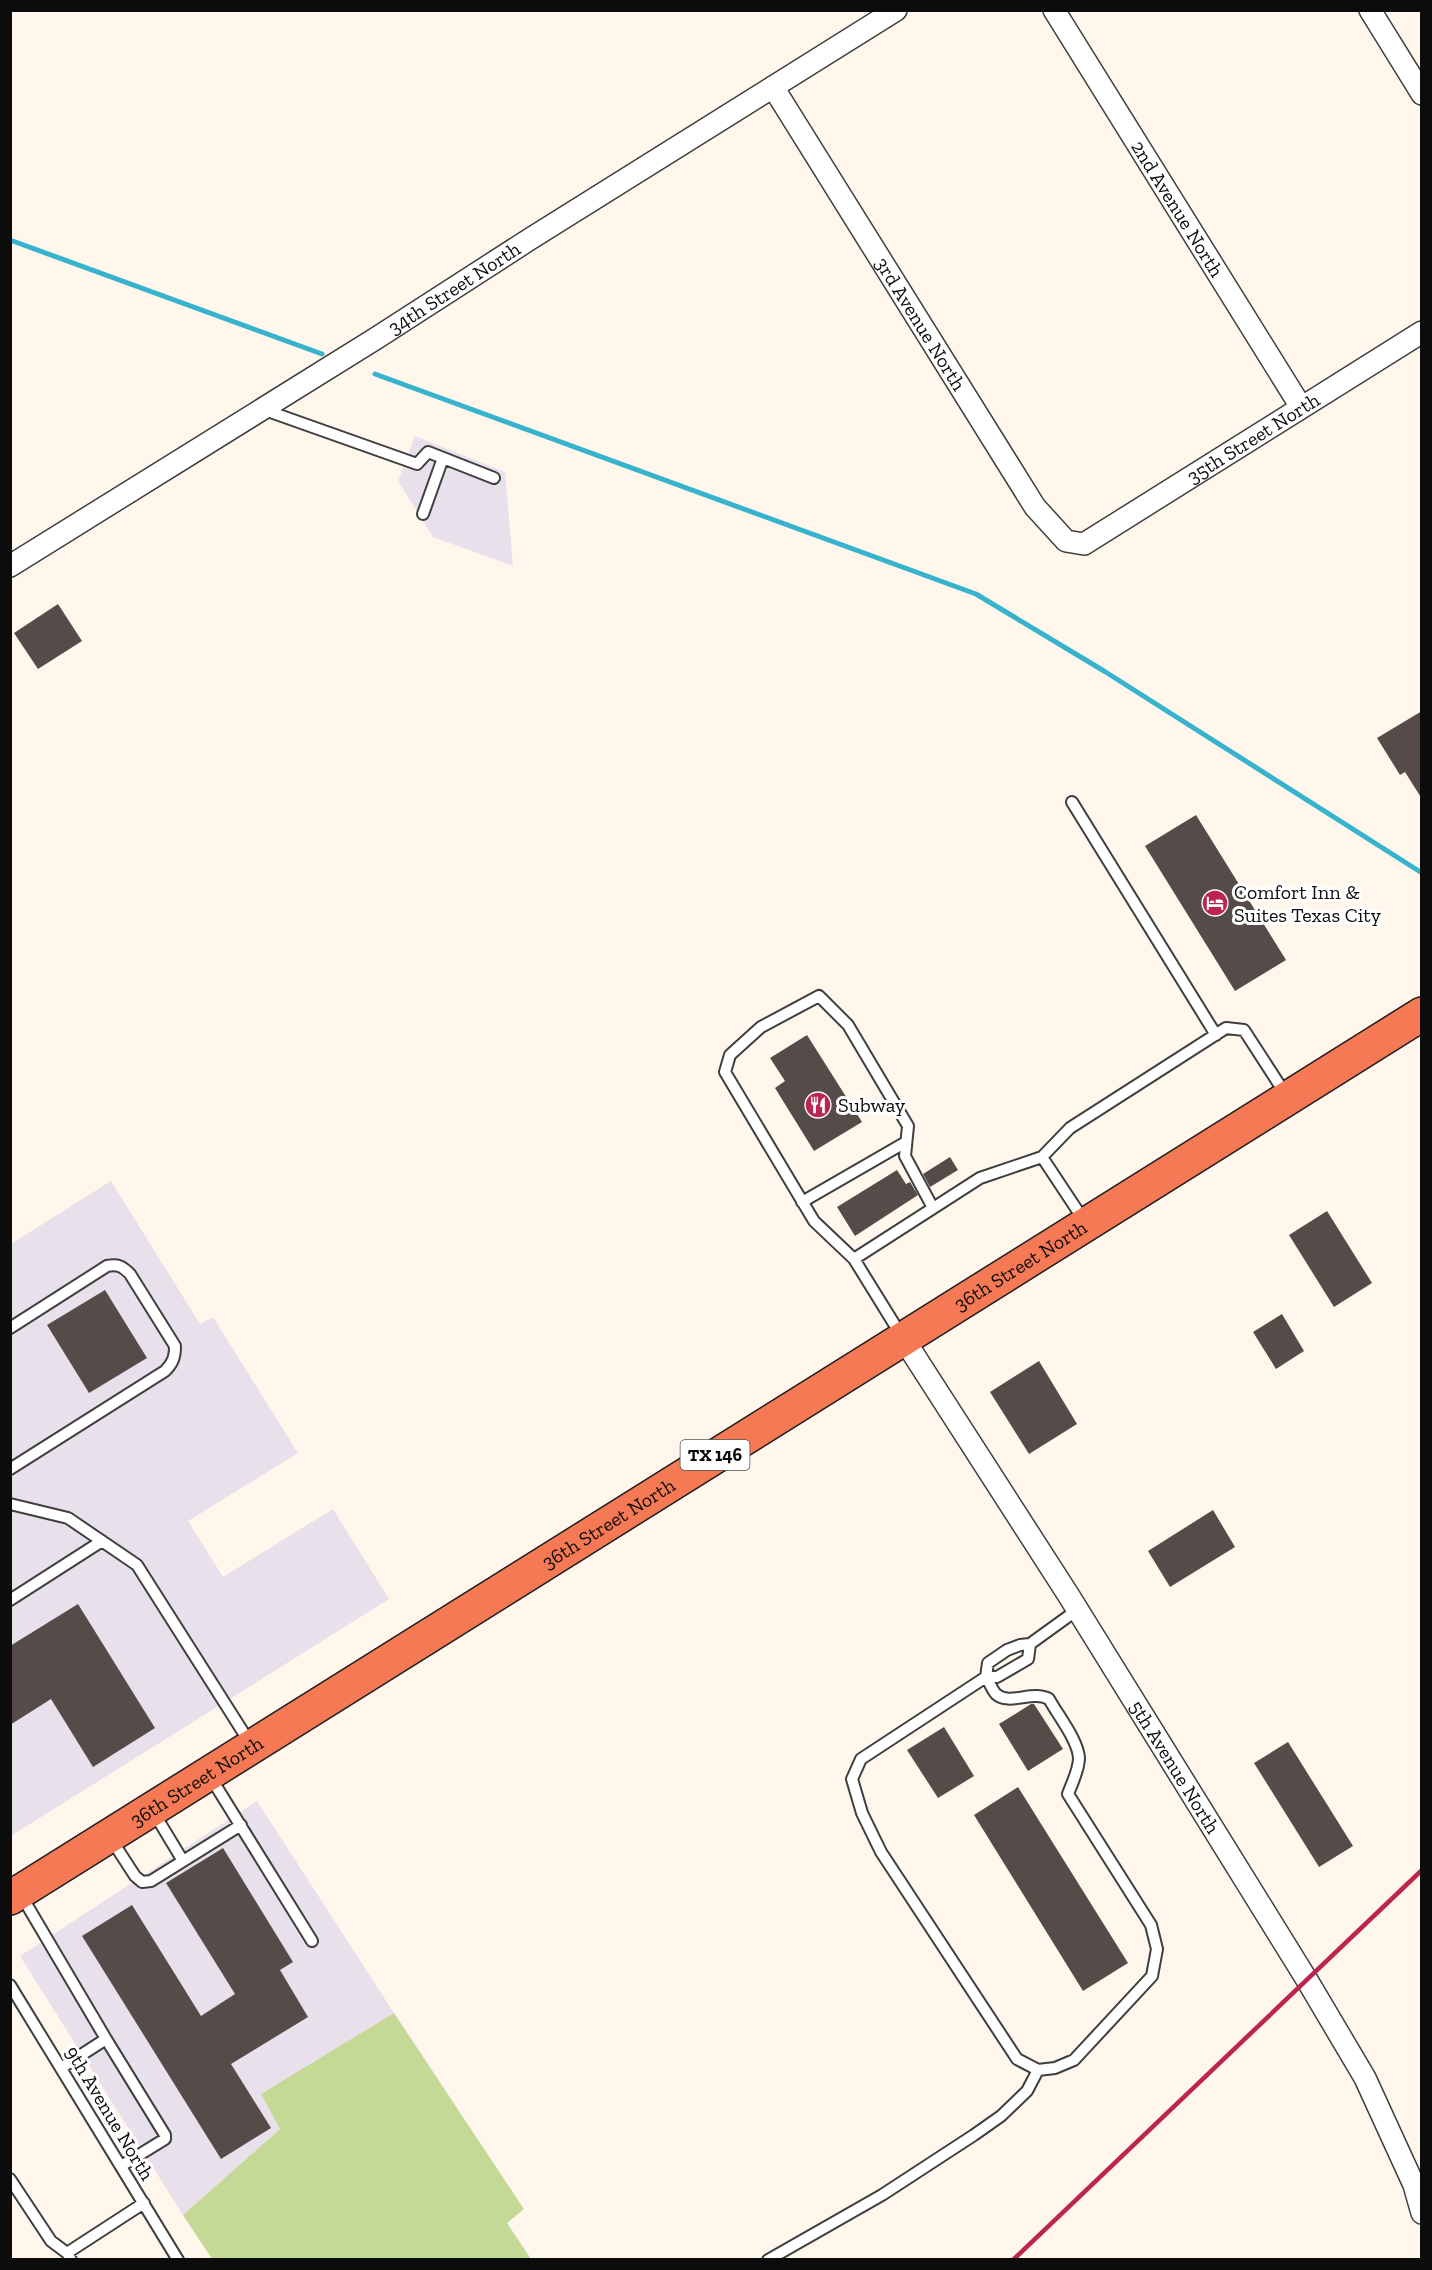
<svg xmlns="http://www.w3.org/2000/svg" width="1432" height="2270" font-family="'Zilla Slab',serif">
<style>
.industrial{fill:#e8e0eb}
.forest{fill:#c3d995}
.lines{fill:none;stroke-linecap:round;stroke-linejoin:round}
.stream{stroke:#38b3cd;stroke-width:5}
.building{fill:#554b49}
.lane-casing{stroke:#3f3f3f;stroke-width:14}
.street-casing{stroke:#3f3f3f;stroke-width:24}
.highway-casing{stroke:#1d1d1d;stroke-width:36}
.lane{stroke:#fff;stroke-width:10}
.street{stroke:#fff;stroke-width:21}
.highway{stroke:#f47954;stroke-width:33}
.rail{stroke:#bc254e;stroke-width:4.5}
.labels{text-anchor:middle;stroke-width:6;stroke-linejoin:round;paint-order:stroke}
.shield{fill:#fff;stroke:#555;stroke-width:1.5}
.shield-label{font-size:18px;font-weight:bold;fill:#0c0c0c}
.street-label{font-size:20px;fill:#0c0c0c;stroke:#fff}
.poi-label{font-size:20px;fill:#0c0c0c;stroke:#fff;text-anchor:start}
</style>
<rect width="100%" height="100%" fill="#fff7ec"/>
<path class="industrial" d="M 415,436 L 505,472 L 513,566 L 433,537 L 398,481 Z
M 111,1181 L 200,1324 L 213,1317 L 298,1453 L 188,1521 L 223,1577 L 333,1509 L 389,1599 L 11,1836 L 11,1244 Z
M 257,1801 L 394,2013 L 262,2094 L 280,2129 L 183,2215 L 20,1956 Z"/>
<path class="forest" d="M 394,2013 L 524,2209 L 507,2223 L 531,2259 L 212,2259 L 183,2215 L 280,2129 L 261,2094 Z"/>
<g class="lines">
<path class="stream" d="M 10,240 L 322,354
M 375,374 L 976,594 L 1104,671 L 1422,873"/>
</g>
<path class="building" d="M 58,604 L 82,641 L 38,669 L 14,633 Z
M 1422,711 L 1422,799 L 1405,772 L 1400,775 L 1377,738 Z
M 1196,815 L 1286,960 L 1235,991 L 1145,846 Z
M 807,1035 L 862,1122 L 814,1151 L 775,1088 L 785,1081 L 770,1058 Z
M 950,1157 L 958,1170 L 930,1187 L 923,1174 Z
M 897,1170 L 906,1184 L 910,1182 L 918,1195 L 855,1236 L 837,1207 Z
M 1327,1211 L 1372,1283 L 1334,1307 L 1289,1235 Z
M 105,1290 L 147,1358 L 89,1393 L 47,1325 Z
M 1282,1314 L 1304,1351 L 1276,1369 L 1253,1332 Z
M 1039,1361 L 1077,1424 L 1029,1454 L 990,1392 Z
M 1213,1510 L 1235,1547 L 1170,1587 L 1148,1551 Z
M 78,1604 L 155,1728 L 93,1767 L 51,1699 L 10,1725 L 10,1646 Z
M 1031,1704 L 1034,1704 L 1063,1749 L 1028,1771 L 999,1724 Z
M 944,1727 L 974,1776 L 938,1798 L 907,1750 Z
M 1288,1742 L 1353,1846 L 1319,1867 L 1254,1763 Z
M 1018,1787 L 1128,1963 L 1083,1991 L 974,1815 Z
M 223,1848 L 293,1962 L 280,1970 L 308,2017 L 231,2064 L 271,2128 L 221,2159 L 82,1936 L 132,1905 L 201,2016 L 235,1994 L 166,1883 Z"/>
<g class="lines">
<defs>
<path id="lane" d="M 262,409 L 417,464 L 428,452 L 494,478
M 423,514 L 443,458
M 1072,802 L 1216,1035
M 1042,1157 L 1085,1222
M 802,1202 L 906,1142
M 854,1259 L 814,1221 L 725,1072 L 730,1055 L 761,1027 L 819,996 L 848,1025 L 908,1126 L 905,1156 L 933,1208
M 10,1328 L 107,1266 C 118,1264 122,1266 130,1274 L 175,1346 C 175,1357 173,1363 165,1371 L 10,1469
M 901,1335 L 854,1259 L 980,1178 L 1042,1157 L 1070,1128 L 1226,1028 L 1244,1030 L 1286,1095
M 10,1504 L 68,1518 L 137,1565 L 250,1743
M 10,1600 L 102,1541
M 1030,1644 L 1028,1659 L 997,1677 L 986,1677 L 988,1663 L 1007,1650 L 1020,1645 L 1030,1644 L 1077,1610
M 986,1677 C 989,1681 992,1690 996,1694 C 1009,1706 1032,1690 1049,1699 C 1057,1714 1078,1740 1079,1758 C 1079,1770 1072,1783 1068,1794 L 1151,1925 L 1157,1949 L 1152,1976 L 1074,2060 L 1055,2068 L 1038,2070 L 1017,2059 L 881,1852 L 862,1813 L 852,1779 L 861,1759 Z
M 211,1778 L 312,1941
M 154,1813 L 183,1861
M 111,1839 L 135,1876 L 142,1882 L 151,1881 L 241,1825
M 21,1895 L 106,2039
M 10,1985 L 178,2260
M 61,2068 L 106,2039 L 165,2135 L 165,2139 L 121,2166
M 10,2179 L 51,2241 L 67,2253 L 71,2260
M 67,2253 L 144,2203
M 768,2260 L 882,2195 L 974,2135 L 1001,2116 L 1027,2091 L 1038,2070"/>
<g id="street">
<path id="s1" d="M 1054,10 L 1301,407"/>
<path d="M 1370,10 L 1422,94"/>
<path id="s2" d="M 773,87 L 1035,507 L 1066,541 L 1084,544 L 1422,332"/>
<path id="s3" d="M 10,566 L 375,339 L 530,239 L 896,10"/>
<path id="s4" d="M 903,1338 L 1069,1596 L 1307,1980 L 1365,2078 L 1414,2185 L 1422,2213"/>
</g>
<g id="highway">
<path id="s5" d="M 10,1898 L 1422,1014"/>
</g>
</defs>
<use href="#lane" class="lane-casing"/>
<use href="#street" class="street-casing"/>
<use href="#highway" class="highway-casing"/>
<use href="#lane" class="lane"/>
<use href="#street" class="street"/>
<use href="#highway" class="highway"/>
<path class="rail" d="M 1013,2260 L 1422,1870"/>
</g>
<defs>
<symbol id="hotel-disc" viewBox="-11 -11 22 22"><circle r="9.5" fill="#bc254e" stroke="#fff"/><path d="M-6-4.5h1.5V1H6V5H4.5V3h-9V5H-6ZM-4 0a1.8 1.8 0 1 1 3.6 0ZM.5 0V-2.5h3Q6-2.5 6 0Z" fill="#fff"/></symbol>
<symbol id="restaurant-disc" viewBox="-11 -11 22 22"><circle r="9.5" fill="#bc254e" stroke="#fff"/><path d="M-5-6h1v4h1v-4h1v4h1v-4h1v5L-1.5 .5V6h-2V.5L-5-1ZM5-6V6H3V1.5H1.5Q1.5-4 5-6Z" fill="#fff"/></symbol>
</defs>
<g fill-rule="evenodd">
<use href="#hotel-disc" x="1200" y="888" width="30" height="30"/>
<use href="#restaurant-disc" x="803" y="1090" width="30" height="30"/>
</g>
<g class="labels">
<rect class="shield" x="680.5" y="1440" width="69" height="30" rx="4.5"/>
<g class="shield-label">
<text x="715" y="1461">TX 146</text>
</g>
<g class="street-label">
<text dy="7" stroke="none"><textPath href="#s1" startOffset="234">2nd Avenue North</textPath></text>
<text dy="7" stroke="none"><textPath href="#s3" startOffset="524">34th Street North</textPath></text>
<text dy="7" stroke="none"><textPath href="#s2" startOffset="279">3rd Avenue North</textPath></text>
<text dy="7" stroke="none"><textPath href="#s2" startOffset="759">35th Street North</textPath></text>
<text dy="7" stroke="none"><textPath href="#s5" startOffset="1192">36th Street North</textPath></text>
<text dy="7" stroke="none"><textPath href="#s5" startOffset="706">36th Street North</textPath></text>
<text dy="7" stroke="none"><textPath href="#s4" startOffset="508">5th Avenue North</textPath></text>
<text dy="7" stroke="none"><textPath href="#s5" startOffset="220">36th Street North</textPath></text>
<text transform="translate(110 2113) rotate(59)" y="7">9th Avenue North</text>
</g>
<g class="poi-label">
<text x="1234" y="899">Comfort Inn &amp;<tspan x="1234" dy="23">Suites Texas City</tspan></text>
<text x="838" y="1112">Subway</text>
</g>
</g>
<rect width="1432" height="2270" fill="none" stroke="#0c0c0c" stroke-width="24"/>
</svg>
